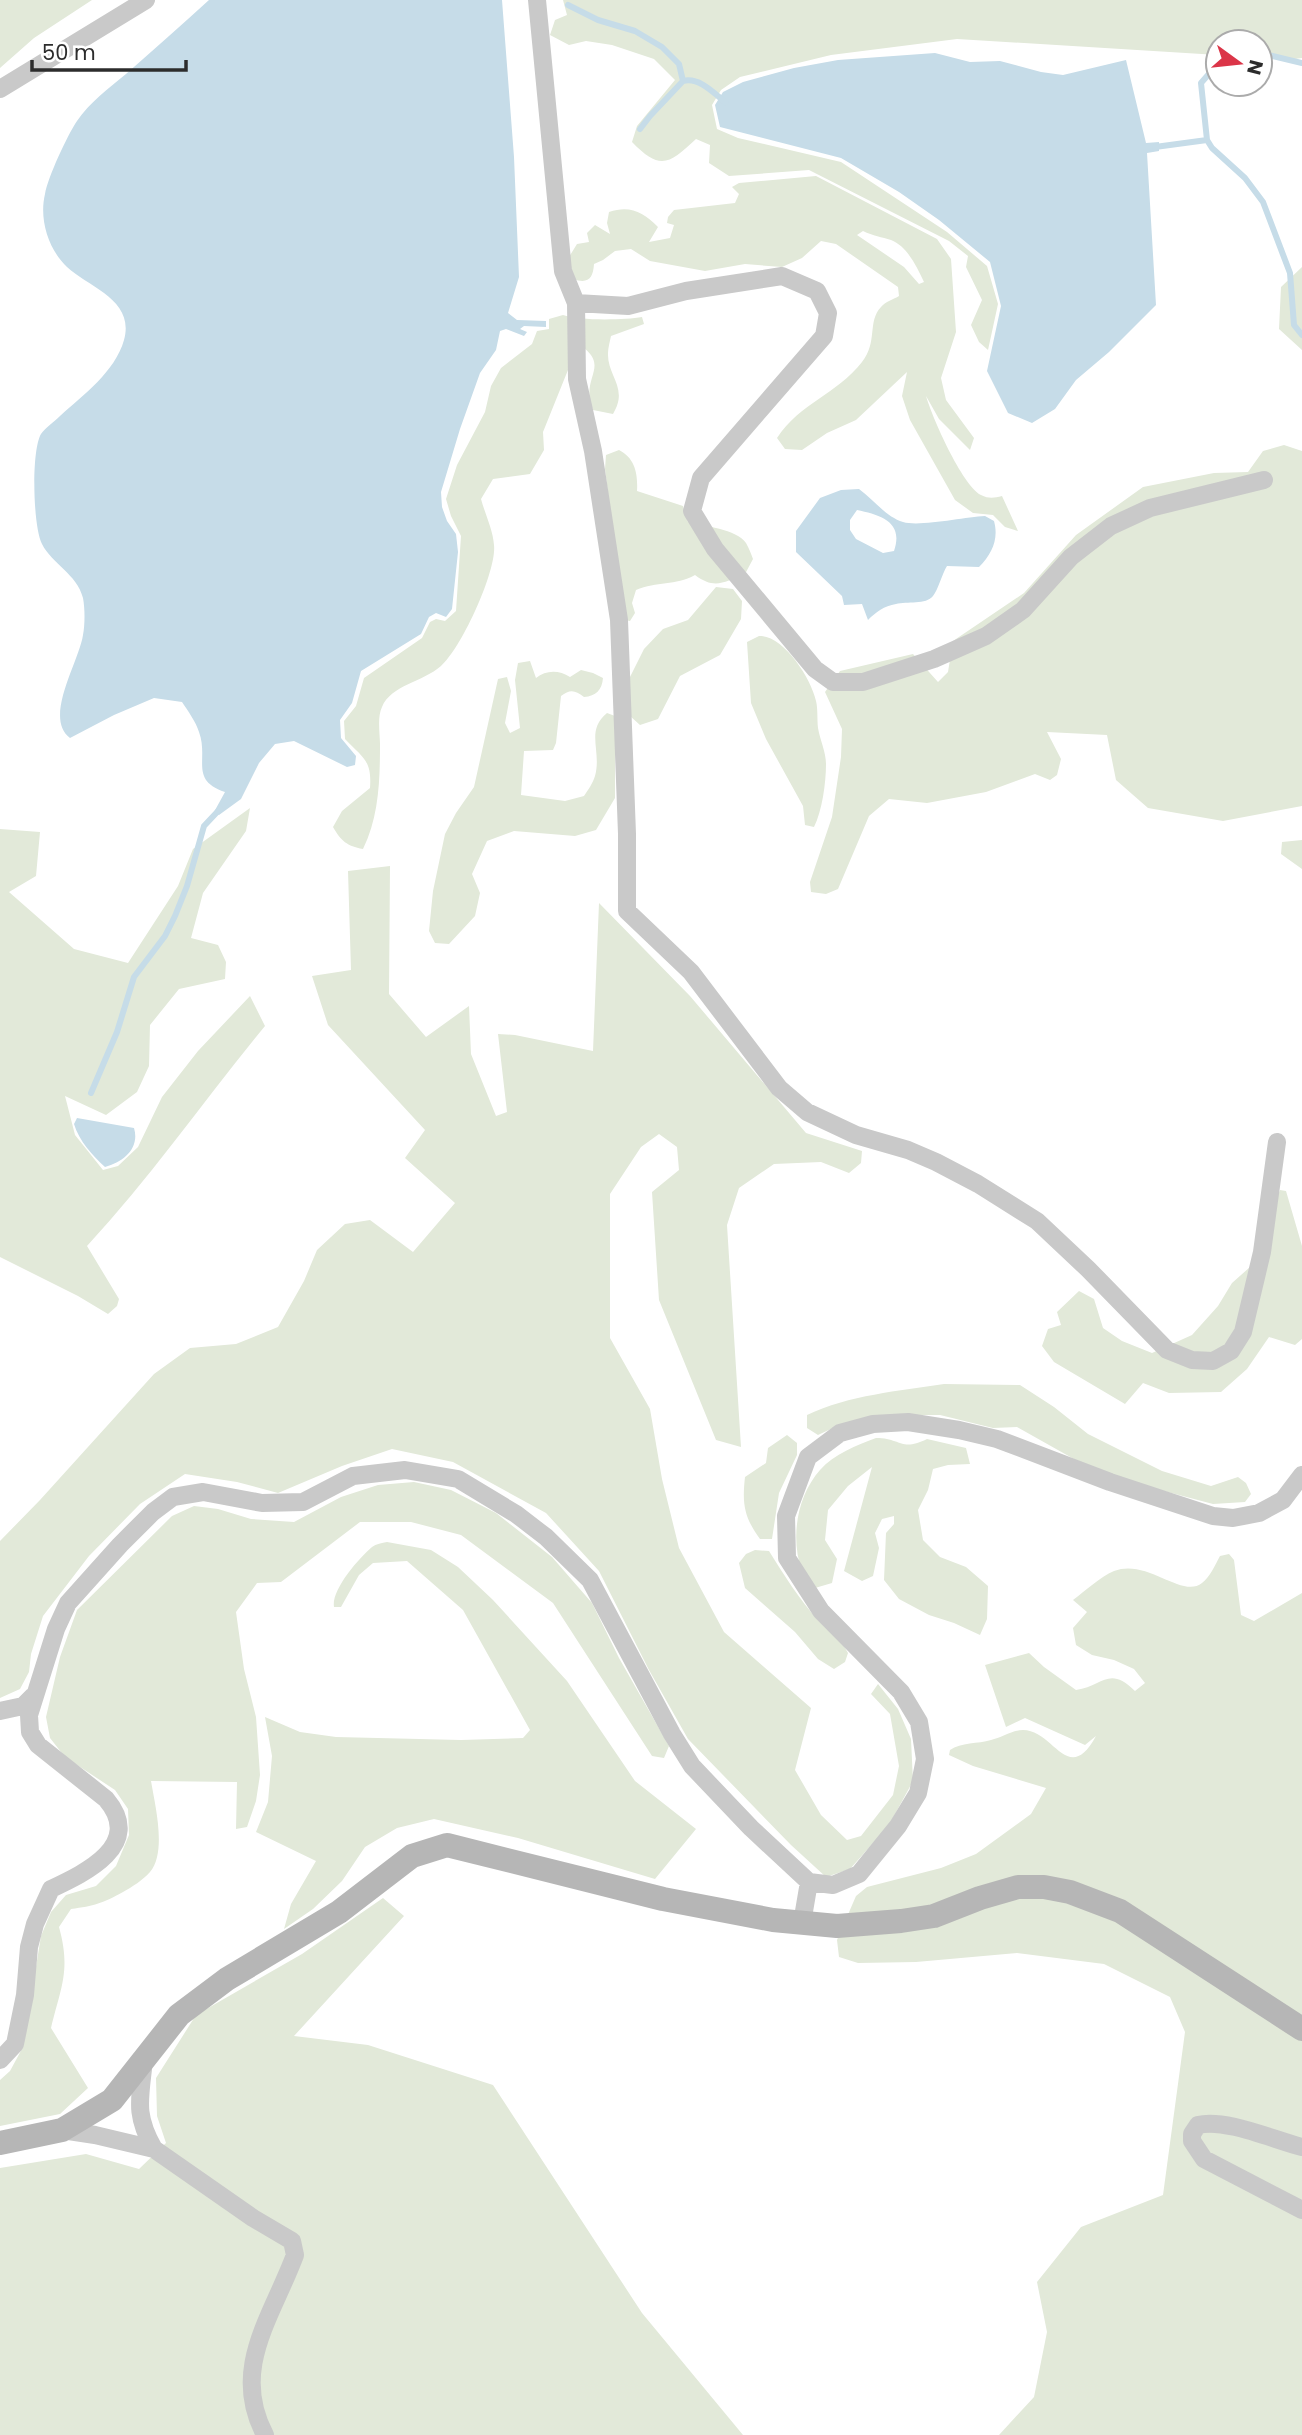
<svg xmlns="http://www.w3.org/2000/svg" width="1302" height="2435" font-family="Poppins,sans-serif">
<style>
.green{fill:#e2e9d9;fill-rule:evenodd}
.water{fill:#c6dce8;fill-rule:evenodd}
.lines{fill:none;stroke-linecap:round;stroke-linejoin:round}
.stream{stroke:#c6dce8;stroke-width:6}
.street{stroke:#c9c9c9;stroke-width:18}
.secondary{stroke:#b6b6b6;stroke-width:24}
</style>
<rect width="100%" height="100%" fill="#fff"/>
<path class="green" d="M 0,0 L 92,0 L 34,38 L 0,68 Z
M 563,0 L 1302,0 L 1302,58 L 1287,60 L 1260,58 L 1260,42 L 1218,42 L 1218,55 L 957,39 L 831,55 L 740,77 L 721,90 L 712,105 L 717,129 L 738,138 L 841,162 L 947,232 L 987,266 L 998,304 L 988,350 L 979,342 L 971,325 L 982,300 L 966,267 L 968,256 L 949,241 L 809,170 L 729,176 L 709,163 L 710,145 L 696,139 C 670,163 661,172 632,142 L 637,126 L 675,80 L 654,59 L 612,45 L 586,41 L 569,45 L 550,35 L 555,20 L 567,15 Z
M 816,176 L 937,239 L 951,259 L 956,332 L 941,378 L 946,400 L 974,438 L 970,450 L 939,419 L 926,396 C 932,417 962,485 981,495 C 989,499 994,498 1002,496 L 1018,531 L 1005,527 L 993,515 L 973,513 L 955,500 L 910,420 L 902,396 L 907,372 L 856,420 L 827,433 L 802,450 L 785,449 L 777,438 C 800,403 837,394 862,362 C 878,342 867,322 881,307 C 885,302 894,299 899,296 L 898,287 L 836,244 L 821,241 L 802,258 L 782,267 L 745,264 L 705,271 L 650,261 L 631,249 L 615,251 L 603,260 L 594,264 C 593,279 588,284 573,279 L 569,257 L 577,244 L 589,242 L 587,233 L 595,225 L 610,234 L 607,223 L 609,212 C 630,205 643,212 658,227 L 649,242 L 670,238 L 674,225 L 667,223 L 668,217 L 674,210 L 735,203 L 739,194 L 732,187 L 739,183 ZM 863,231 C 873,236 882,237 891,240 C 907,246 917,267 924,282 L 919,284 L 904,267 L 857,235 Z
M 1302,267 L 1302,350 L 1279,329 L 1281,287 Z
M 563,315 C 579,321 625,320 642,317 L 644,324 L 611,336 C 610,341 608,348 608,353 C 607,376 629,388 613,414 L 593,410 C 578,374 617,366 572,340 L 570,365 L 543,432 L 544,450 L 530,474 L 493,479 L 481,499 C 485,514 493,530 494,545 C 497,571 461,649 441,666 C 423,682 391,685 382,707 C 377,717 380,734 380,744 C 380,779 379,817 363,849 C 347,846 341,841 333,827 L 342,811 L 370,788 C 372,760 363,758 345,739 L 344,721 L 356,706 L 364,678 L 422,638 L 430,622 L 436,619 L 445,621 L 456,611 L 461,536 L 451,516 L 446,499 L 457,465 L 485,412 L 491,386 L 501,368 L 532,344 L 537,331 L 549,329 L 549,319 Z
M 1284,445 L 1302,451 L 1302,806 L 1223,821 L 1148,808 L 1116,780 L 1107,735 L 1047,732 L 1061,759 L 1057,775 L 1050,780 L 1035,774 L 986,792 L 927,803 L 889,799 L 869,816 L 838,889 L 826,894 L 811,892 L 810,882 L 832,817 L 841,757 L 842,729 L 825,692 L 840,671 L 913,654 L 938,682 L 948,672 L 953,641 L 1024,593 L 1076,535 L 1143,487 L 1214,473 L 1248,472 L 1263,451 Z
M 619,450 C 635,458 638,474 637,491 L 683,506 L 688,522 C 703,526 737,529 746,543 C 749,548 751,554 753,559 L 745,574 C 724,582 715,590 695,575 C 675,586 657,581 636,590 L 632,603 L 635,613 L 630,621 L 624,620 L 605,469 L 606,455 Z
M 716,587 L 733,589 L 742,601 L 741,619 L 720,655 L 680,676 L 658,719 L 640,725 L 630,716 L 630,677 L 644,649 L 663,629 L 688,620 Z
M 759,636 C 783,635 811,678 816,701 C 818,709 817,719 818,728 C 820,740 826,752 826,764 C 826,783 822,811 814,827 L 805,825 L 803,806 L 766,739 L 751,703 L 747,642 Z
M 530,661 L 536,678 C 546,670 559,670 570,677 L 581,670 L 593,673 L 603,678 C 602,690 596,696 584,697 C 575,690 570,689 561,696 L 556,743 L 553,750 L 524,751 L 521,795 L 565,801 L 584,796 C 588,790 593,783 595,776 C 602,751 585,731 607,713 L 615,716 L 615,798 L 596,830 L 575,836 L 514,831 L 487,841 L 472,874 L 480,893 L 475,916 L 449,944 L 435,943 L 429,931 L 433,891 L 445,834 L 456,813 L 474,787 L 498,679 L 507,677 L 511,691 L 505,723 L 510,733 L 520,728 L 515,680 L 518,663 Z
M 250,808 L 246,831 L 203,893 L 191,938 L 218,945 L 226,962 L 225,979 L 179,989 L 150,1025 L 149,1066 L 137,1092 L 106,1115 L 65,1096 L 75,1135 L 103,1170 L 118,1166 L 138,1147 L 162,1097 L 198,1051 L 250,996 L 265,1026 C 205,1099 151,1177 87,1246 L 119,1299 L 117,1306 L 108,1314 L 78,1296 L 0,1257 L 0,829 L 40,832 L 36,876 L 9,892 L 74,949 L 128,963 L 178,886 L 193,849 Z
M 1302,840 L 1302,869 L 1281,854 L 1282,842 Z
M 390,866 L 389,994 L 426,1037 L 469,1006 L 471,1054 L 496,1116 L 507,1112 L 498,1034 L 515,1035 L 593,1051 L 599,903 L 690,996 L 806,1133 L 862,1151 L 861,1163 L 849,1173 L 821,1162 L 774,1164 L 739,1188 L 727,1225 L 741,1447 L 716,1440 L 659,1300 L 652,1192 L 679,1170 L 677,1147 L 659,1134 L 641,1147 L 610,1194 L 610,1338 L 650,1409 L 662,1479 L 679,1548 L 724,1632 L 811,1708 L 795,1770 L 821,1815 L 847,1840 L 861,1836 L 893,1795 L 899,1766 L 890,1714 L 871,1694 L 878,1684 L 898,1709 L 911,1739 L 913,1781 L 889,1825 L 850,1869 L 826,1877 L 791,1845 L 688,1739 L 649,1670 L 599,1571 L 546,1513 L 453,1462 L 392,1449 L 342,1466 L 278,1493 L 237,1482 L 185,1474 L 140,1504 L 89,1556 L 43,1616 L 31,1654 L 29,1672 L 20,1689 L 0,1698 L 0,1541 L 40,1500 L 154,1374 L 190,1348 L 236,1344 L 278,1327 L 304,1281 L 317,1250 L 345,1224 L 370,1220 L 413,1252 L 455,1203 L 405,1158 L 425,1130 L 328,1025 L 312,976 L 351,970 L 348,871 Z
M 1280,1190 L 1286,1191 L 1302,1246 L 1302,1339 L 1295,1345 L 1269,1337 L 1247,1369 L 1221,1392 L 1169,1393 L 1143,1383 L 1125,1404 L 1054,1362 L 1042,1346 L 1048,1329 L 1061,1325 L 1057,1312 L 1079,1291 L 1094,1299 L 1103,1328 L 1122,1341 L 1152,1353 L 1192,1335 L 1218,1306 L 1232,1283 L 1250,1267 Z
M 944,1384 L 1020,1385 L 1054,1407 L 1088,1434 L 1162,1471 L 1211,1486 L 1238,1477 L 1246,1483 L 1251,1494 L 1245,1502 L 1213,1504 L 1126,1481 L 1081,1463 L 1017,1427 L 993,1428 L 940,1415 L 885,1415 L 835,1427 L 818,1435 L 807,1428 L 807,1415 C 849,1395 899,1391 944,1384 Z
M 787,1435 L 797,1443 L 797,1455 L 779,1493 L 772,1539 L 760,1539 C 744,1517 742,1504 745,1477 L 766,1463 L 768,1448 Z
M 876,1438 C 901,1438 901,1452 927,1439 L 966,1448 L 970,1464 L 948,1465 L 933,1469 L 928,1490 L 918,1510 L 923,1540 L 940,1557 L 966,1567 L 988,1586 L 987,1619 L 980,1635 L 954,1623 L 929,1615 L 899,1599 L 884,1580 L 886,1533 L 894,1524 L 894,1516 L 882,1519 L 875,1533 L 879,1548 L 873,1576 L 862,1581 L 844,1571 L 872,1467 L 848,1486 L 828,1510 L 825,1540 L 837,1559 L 832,1583 L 815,1588 C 811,1583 804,1578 802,1571 C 790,1538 797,1496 820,1470 C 834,1454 857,1445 876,1438 Z
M 414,1482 L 451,1490 L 496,1513 L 552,1557 L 592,1603 L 619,1658 L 669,1746 L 664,1758 L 652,1756 L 553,1603 L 461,1535 L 411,1522 L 360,1522 L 281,1582 L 257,1583 L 236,1612 L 244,1669 L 256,1717 L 260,1775 L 256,1801 L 247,1827 L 236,1829 L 237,1782 L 151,1781 C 155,1805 167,1852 150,1872 C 143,1880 132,1887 123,1892 C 103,1903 94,1906 71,1909 L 59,1927 C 71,1970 61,1987 51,2028 L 88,2088 L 60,2114 L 0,2126 L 0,2080 L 10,2071 L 23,2047 L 41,1936 L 51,1912 L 66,1895 L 96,1886 L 116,1866 L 129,1835 L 128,1809 L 115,1790 L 65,1757 L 50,1738 L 46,1717 L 60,1657 L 77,1610 L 172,1516 L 194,1506 L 218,1509 L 251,1519 L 294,1522 L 341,1497 L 378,1485 Z
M 387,1542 L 431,1550 L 458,1567 L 493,1600 L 567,1681 L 635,1781 L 696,1829 L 655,1879 L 518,1838 L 434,1819 L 397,1828 L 365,1847 L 342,1881 L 313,1909 L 284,1929 L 291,1904 L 316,1861 L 256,1832 L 268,1802 L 272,1756 L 265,1717 L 300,1732 L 336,1737 L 461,1740 L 523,1738 L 530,1730 L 463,1610 L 407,1561 L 373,1563 L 359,1575 L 341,1607 L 334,1607 C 331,1590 359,1558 372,1547 C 376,1544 382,1543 387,1542 Z
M 755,1550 L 769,1551 C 784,1575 799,1599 818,1620 C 829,1631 841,1639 848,1653 L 845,1662 L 834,1669 L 818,1659 L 795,1632 L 745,1588 L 739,1563 L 746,1554 Z
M 1229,1554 L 1234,1560 L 1241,1615 L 1254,1621 L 1302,1593 L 1302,2435 L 999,2435 L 1034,2397 L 1047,2332 L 1037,2282 L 1081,2227 L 1163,2195 L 1185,2032 L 1170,1997 L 1104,1964 L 1017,1953 L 916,1962 L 858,1963 L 839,1957 L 837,1940 L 856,1896 L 867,1887 L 941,1868 L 976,1854 L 1031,1814 L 1046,1788 L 973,1766 L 949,1755 L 950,1750 C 961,1742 978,1744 991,1740 C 1001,1738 1013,1730 1023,1730 C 1054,1730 1068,1787 1096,1736 L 1085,1745 L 1025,1718 L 1006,1727 L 985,1665 L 1029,1653 L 1044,1667 L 1076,1690 C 1103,1686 1109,1665 1135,1691 L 1145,1683 L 1134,1669 L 1114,1660 L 1092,1655 L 1076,1645 L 1073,1628 L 1087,1612 L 1073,1600 C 1085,1591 1100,1577 1114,1571 C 1147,1558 1182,1599 1202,1583 C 1210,1577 1215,1565 1220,1556 Z
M 383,1898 L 404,1916 L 294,2036 L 368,2045 L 493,2085 L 642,2313 L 743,2435 L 0,2435 L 0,2168 L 86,2154 L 139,2169 L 166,2143 L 157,2116 L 156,2078 L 196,2015 L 302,1954 Z"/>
<path class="water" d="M 209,0 L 502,0 L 514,157 L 519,277 L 508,313 L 517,320 L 546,321 L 546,327 L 524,326 L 520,329 L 527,332 L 524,336 L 506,329 L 500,331 L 496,350 L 480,373 L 460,429 L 441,492 L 442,507 L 447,521 L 456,534 L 458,552 L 452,609 L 446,617 L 436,613 L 429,617 L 421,634 L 361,671 L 352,703 L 340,720 L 341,738 L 356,756 L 355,765 L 347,767 L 294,741 L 275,744 L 259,763 L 241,799 L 219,815 L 214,812 L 225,792 C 189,780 209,759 199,732 C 196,722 188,711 182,702 L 154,698 L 114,715 L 70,738 C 43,718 79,662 83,635 C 85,624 85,609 83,598 C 77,574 52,564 42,544 C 33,527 31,451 41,434 C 45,428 54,422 60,416 C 83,395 115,372 124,340 C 135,300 90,288 67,267 C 48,249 39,219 45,194 C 48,177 67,136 77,121 C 89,103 109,88 126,74 C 154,49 182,25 209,0 Z
M 935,53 L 970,62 L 1000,61 L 1041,72 L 1063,75 L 1126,60 L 1146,143 L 1159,142 L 1159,151 L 1147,153 L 1156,305 L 1109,352 L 1076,380 L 1055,409 L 1032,423 L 1008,413 L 987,371 L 1001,306 L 990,262 L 939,220 L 899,192 L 841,158 L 720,127 L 715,105 L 723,92 L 743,82 L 794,68 L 838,60 Z
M 859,489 C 873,499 886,517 903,522 C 920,527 964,517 985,516 L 994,521 C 999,539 992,554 979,567 L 947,566 C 942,574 938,590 933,596 C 926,605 907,601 896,604 C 884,606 876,612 868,620 L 862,604 L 844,605 L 842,596 L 796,552 L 796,531 L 820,498 L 841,490 ZM 857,510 C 881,515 904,522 894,551 L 883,553 L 856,539 L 850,530 L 850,520 Z
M 77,1118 L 134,1128 C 140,1148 124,1162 105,1167 C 93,1156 79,1141 74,1124 Z"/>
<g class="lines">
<path class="stream" d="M 568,5 L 598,20 L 635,31 L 662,47 L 679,64 L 683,81 C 699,77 713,92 725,102
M 1260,53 L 1302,63
M 1218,70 L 1208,75 L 1201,83 L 1207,140 L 1212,148 L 1245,178 L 1263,202 L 1290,273 L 1294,325 L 1302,335
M 640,129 L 650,116 L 683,81
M 1155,147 L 1207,140
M 91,1093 L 117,1032 L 134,977 L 165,936 L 175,916 L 187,886 L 204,826 L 220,809"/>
<path class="street" d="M 537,0 L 563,271 L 576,303 L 577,379 L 593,451 L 619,620 L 627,834 L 627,911 L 691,972 L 779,1088 L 807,1112 L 856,1135 L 908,1150 L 936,1162 L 978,1184 L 1037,1221 L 1088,1269 L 1167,1350 L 1192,1360 L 1213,1361 L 1231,1351 L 1243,1332 L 1262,1252 L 1277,1142
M 0,89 L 146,0
M 576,303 L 628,306 L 686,291 L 782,276 L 817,291 L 828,313 L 824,336 L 701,478 L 692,511 L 715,549 L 815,669 L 833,682 L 863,682 L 934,659 L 986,636 L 1023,610 L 1071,557 L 1111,526 L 1150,508 L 1264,480
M 0,1711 L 23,1706 L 33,1696
M 802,1923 L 809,1882
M 0,2060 L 15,2044 L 25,1995 L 29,1947 L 35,1924 L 51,1889 C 85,1873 145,1845 106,1799 L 38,1745 L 30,1732 L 29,1715 L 56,1629 L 68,1603 L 120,1545 L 153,1512 L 173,1497 L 203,1492 L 262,1503 L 303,1502 L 353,1476 L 405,1470 L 458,1479 L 516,1514 L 546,1537 L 590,1580 L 672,1734 L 692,1766 L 751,1828 L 809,1882 L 833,1885 L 859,1874 L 898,1826 L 918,1793 L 925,1759 L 919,1722 L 901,1692 L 821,1611 L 787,1558 L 786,1516 L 808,1457 L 840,1433 L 873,1424 L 908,1422 L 959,1430 L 997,1439 L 1110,1482 L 1213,1516 L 1233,1518 L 1259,1513 L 1283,1500 L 1302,1475
M 144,2060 C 140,2099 134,2114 154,2149
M 62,2130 L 95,2135 L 154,2149 L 253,2218 L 292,2241 L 295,2255 C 272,2317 230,2369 265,2435
M 1302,2147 C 1274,2140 1225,2118 1198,2125 L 1192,2134 L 1192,2141 L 1204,2159 L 1302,2210"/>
<path class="secondary" d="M 0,2143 L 62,2130 L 112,2100 L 179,2015 L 227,1979 L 339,1912 L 412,1856 L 447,1845 L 663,1899 L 773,1920 L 837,1926 L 901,1921 L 934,1916 L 980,1898 L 1018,1887 L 1044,1887 L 1070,1892 L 1120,1911 L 1302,2029"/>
</g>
<g transform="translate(1239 63) rotate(105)"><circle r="33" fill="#ffffff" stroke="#ababab" stroke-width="2"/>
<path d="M0-5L12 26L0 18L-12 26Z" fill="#db3548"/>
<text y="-10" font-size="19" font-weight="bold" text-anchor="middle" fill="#2c2c2c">N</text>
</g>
<path d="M32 60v10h154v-10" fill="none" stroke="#2c2c2c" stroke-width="3.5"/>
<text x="42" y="60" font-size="21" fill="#2c2c2c" stroke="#ffffff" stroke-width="5" paint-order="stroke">50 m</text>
</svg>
